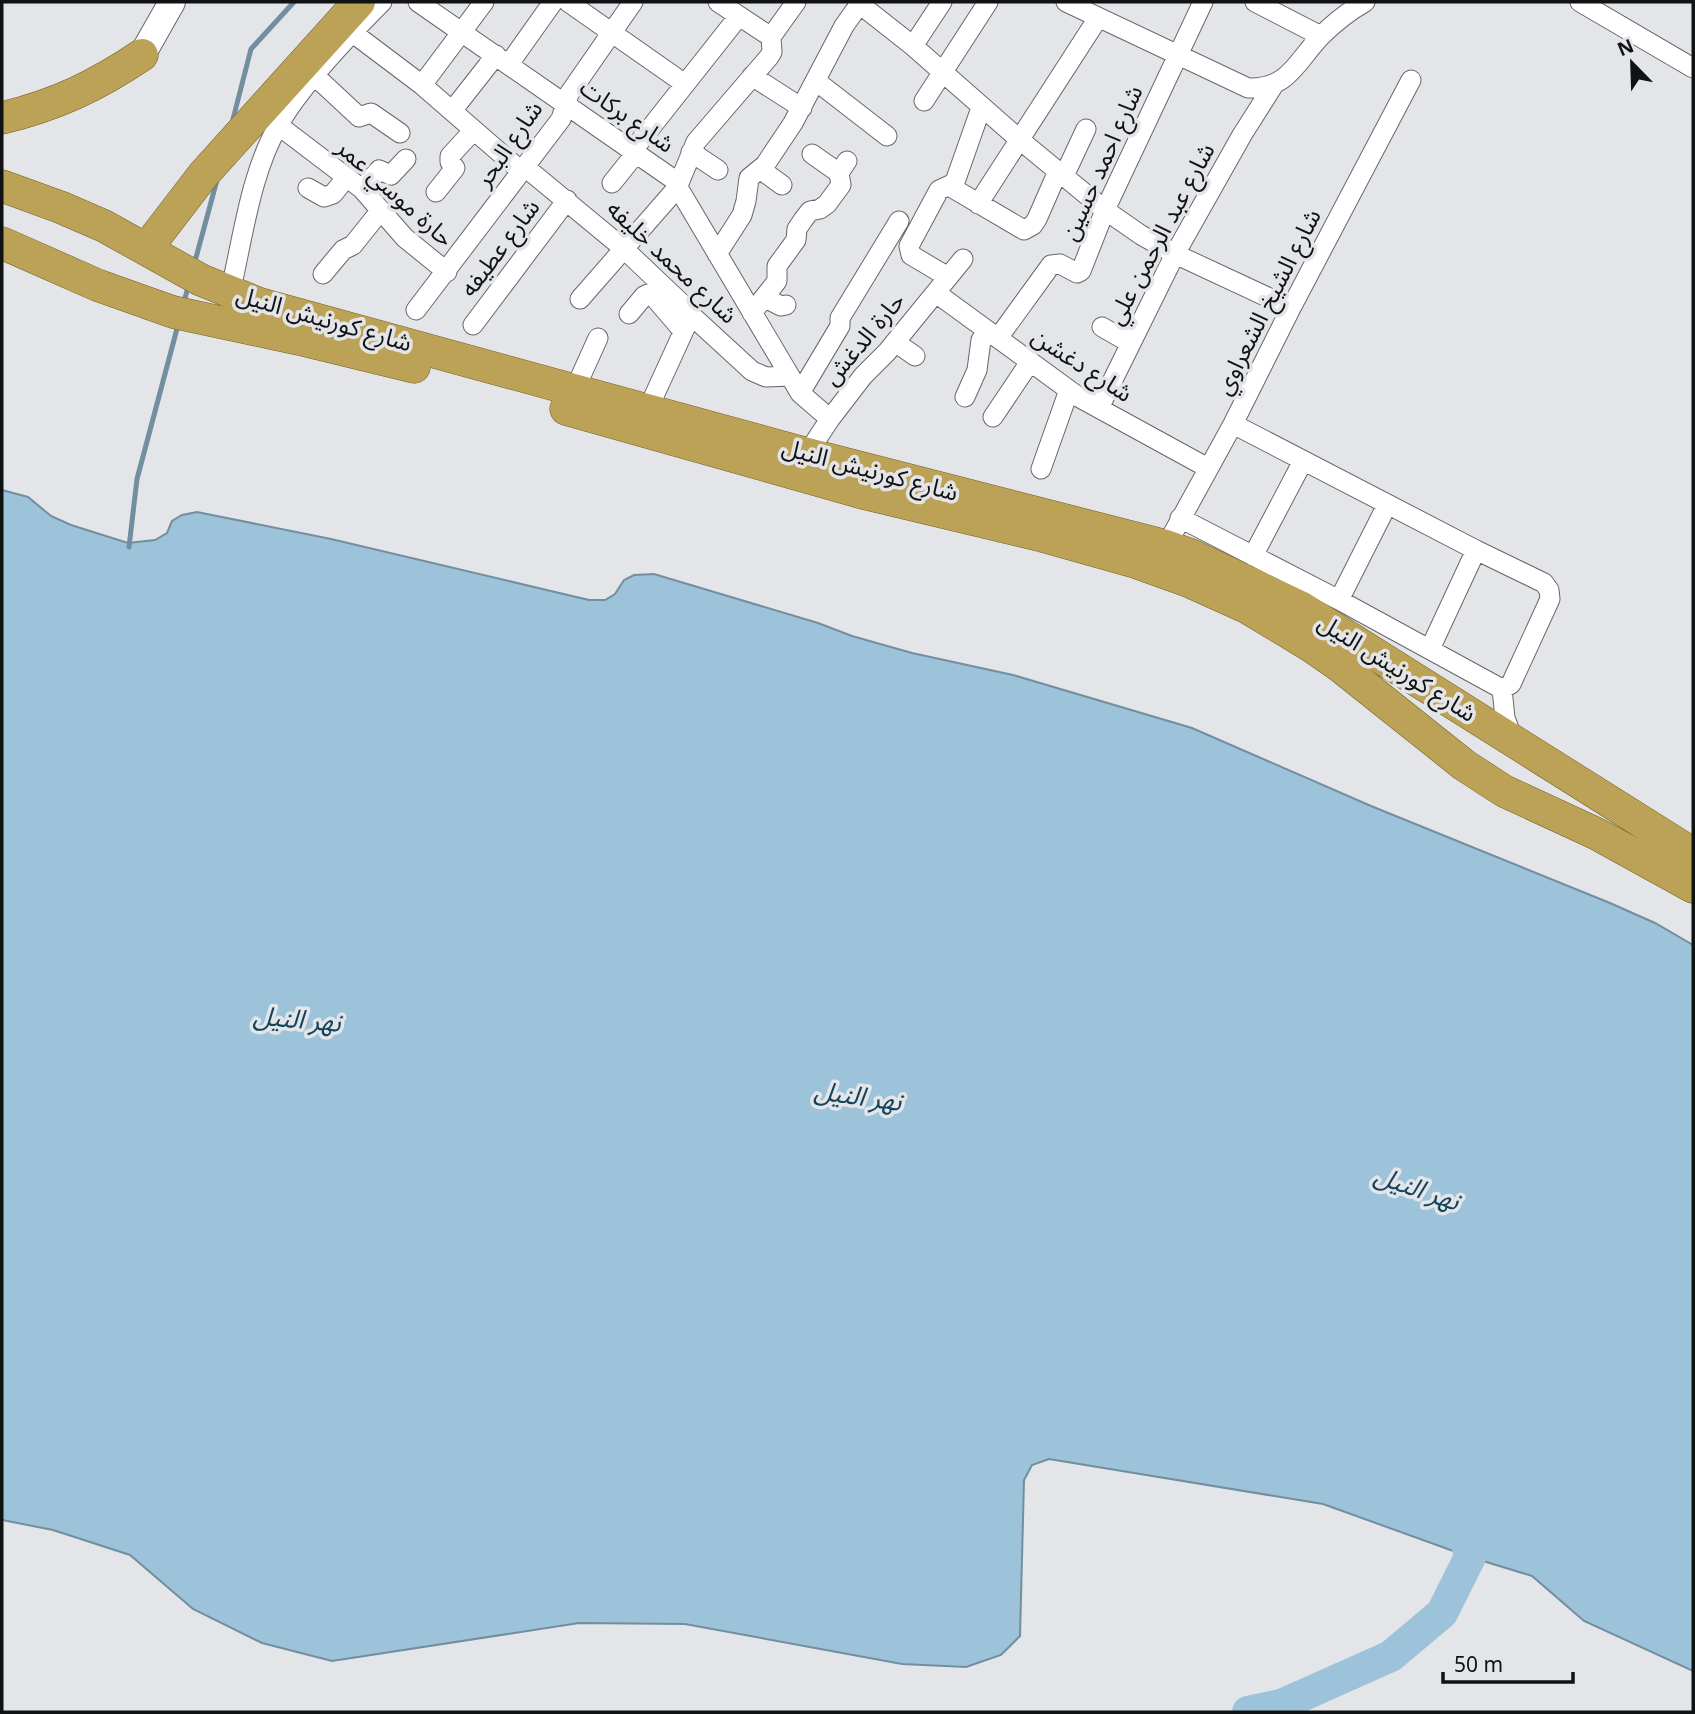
<svg xmlns="http://www.w3.org/2000/svg" width="1695" height="1714" font-family="Georgia,'Noto Sans Arabic',serif">
<style>
.water{fill:#9dc3da;stroke:#738e9e;stroke-width:2}
.lines{fill:none;stroke-linecap:round;stroke-linejoin:round}
.stream{stroke:#738e9e;stroke-width:5}
.river{stroke:#9dc3da;stroke-width:32}
.minor-casing{stroke:#666769;stroke-width:21}
.secondary-casing{stroke:#666769;stroke-width:28}
.trunk-casing{stroke:#756023;stroke-width:33}
.minor{stroke:#fff;stroke-width:19}
.secondary{stroke:#fff;stroke-width:26}
.trunk{stroke:#bca256;stroke-width:32}
.labels{text-anchor:middle;stroke-width:7;stroke-linejoin:round;paint-order:stroke}
.street-label{font-size:24px;fill:#111213;stroke:#e3e5e8}
.water-label{font-size:26px;font-style:italic;fill:#14435c;stroke:#e3e5e8}
</style>
<rect width="100%" height="100%" fill="#e3e5e8"/>
<path class="water" d="M 2,490 L 28,497 L 51,516 L 71,525 L 128,543 L 155,540 L 167,533 L 172,521 L 182,515 L 197,512 L 331,539 L 589,600 L 605,600 L 615,594 L 624,580 L 634,575 L 654,574 L 818,623 L 852,636 L 912,653 L 1013,675 L 1192,728 L 1371,806 L 1610,903 L 1655,923 L 1693,945 L 1693,1671 L 1584,1621 L 1532,1576 L 1470,1557 L 1323,1504 L 1049,1459 L 1032,1465 L 1024,1480 L 1020,1636 L 1001,1655 L 966,1667 L 902,1664 L 685,1624 L 579,1623 L 332,1661 L 262,1643 L 193,1609 L 130,1555 L 53,1530 L 2,1520 Z"/>
<g class="lines">
<path class="stream" d="M 232,123 L 251,49 L 294,2
M 194,265 L 217,180
M 183,305 L 189,284
M 129,547 L 137,479 L 178,325"/>
<path class="river" d="M 1248,1712 L 1281,1705 L 1391,1656 L 1442,1613 L 1470,1557 L 1461,1518"/>
<defs>
<path id="minor" d="M 418,2 L 673,179 L 800,393 L 830,419
M 568,2 L 685,84
M 718,2 L 771,37
M 857,2 L 913,46 L 1020,140 L 1105,210 L 1141,235 L 1175,254 L 1291,308
M 1066,2 L 1248,88 C 1289,89 1296,62 1321,36 C 1334,23 1349,11 1365,2
M 1255,2 L 1321,36
M 1580,2 L 1693,68
M 353,33 L 422,85 L 521,171
M 771,37 L 796,2
M 913,46 L 942,2
M 509,64 L 553,2
M 315,76 L 359,117 L 371,113 L 400,133
M 752,76 L 802,108
M 816,81 L 887,136
M 422,85 L 484,2
M 924,101 L 988,2
M 452,111 L 496,55
M 278,125 L 362,189 L 405,238 L 447,272
M 633,150 L 739,16
M 691,152 L 718,170
M 812,154 L 839,173
M 525,167 L 623,248 L 680,302 L 691,315 L 752,371 L 766,377 L 790,376
M 760,169 L 782,185
M 1064,176 L 1086,129
M 612,183 L 636,153
M 949,186 L 1024,230 L 1033,225 L 1037,219 L 1058,171
M 308,188 L 324,197 L 333,194 L 346,178
M 362,189 L 379,170 L 391,175 L 406,159
M 436,192 L 455,168 L 450,162 L 450,156 L 474,130
M 978,204 L 1098,18
M 717,254 L 742,215 L 746,201 L 749,178 L 765,165 L 793,123 L 844,26 L 861,2
M 323,274 L 343,250 L 353,245 L 381,210
M 948,277 L 911,255 L 909,246 L 939,190 L 954,183 L 956,179 L 981,108
M 230,293 C 243,238 250,174 279,124 C 302,84 349,35 382,2
M 936,293 L 1080,398 L 1208,468
M 765,298 L 781,306 L 786,305
M 580,299 L 677,188 L 696,142 L 769,57 L 772,52 L 771,37
M 416,310 L 561,119 L 569,94 L 633,2
M 752,313 L 777,281 L 777,266 L 796,240 L 797,229 L 803,220 L 810,211 L 820,209 L 827,204 L 841,185 L 839,173 L 847,161
M 629,314 L 644,296 L 648,294 L 653,296 L 683,331
M 473,325 L 567,200
M 1102,327 L 1130,343
M 998,338 L 1051,265 L 1060,264 L 1077,273 L 1081,271 L 1105,210 L 1203,2
M 895,342 L 915,356
M 575,389 L 598,338
M 800,393 L 840,326 L 840,318 L 899,221
M 965,397 L 977,370 L 981,340 L 988,331
M 1099,408 L 1175,254 L 1242,135 L 1273,86
M 648,409 L 691,315
M 993,417 L 1030,362
M 807,454 L 830,419 L 863,376 L 887,352 L 963,259
M 1041,469 L 1069,390
M 1180,518 L 1339,600 L 1502,689 L 1511,684 L 1550,599 L 1549,590 L 1544,583 L 1476,550 L 1233,424
M 1166,546 L 1233,424 L 1291,308 L 1411,80
M 1253,556 L 1303,461
M 1339,600 L 1387,505
M 1430,649 L 1476,550
M 1502,689 L 1505,718 L 1514,742"/>
<path id="secondary" d="M 142,55 L 172,2"/>
<path id="trunk" d="M 2,118 C 56,105 96,86 142,55
M 2,186 L 60,207 L 104,226 L 201,280 L 260,304 L 807,454 L 1166,546 L 1191,555 L 1302,608 L 1693,854
M 2,243 L 97,285 L 173,312 L 299,339 L 414,367
M 147,248 L 203,175 L 359,2
M 566,409 L 867,494 L 1043,536 L 1132,561 L 1188,581 L 1248,608 L 1311,646 L 1341,667 L 1464,765 L 1504,791 L 1597,834 L 1693,887"/>
</defs>
<use href="#minor" class="minor-casing"/>
<use href="#secondary" class="secondary-casing"/>
<use href="#trunk" class="trunk-casing"/>
<use href="#minor" class="minor"/>
<use href="#secondary" class="secondary"/>
<use href="#trunk" class="trunk"/>
</g>
<g class="labels">
<g class="street-label">
<text transform="translate(627 116) rotate(35)" y="8">شارع بركات</text>
<text transform="translate(509 144) rotate(-55)" y="8">شارع البحر</text>
<text transform="translate(1102 163) rotate(-66)" y="8">شارع احمد حسين</text>
<text transform="translate(395 193) rotate(42)" y="8">حارة موسي عمر</text>
<text transform="translate(1161 234) rotate(-62)" y="8">شارع عبد الرحمن علي</text>
<text transform="translate(500 248) rotate(-53)" y="8">شارع عطيفه</text>
<text transform="translate(672 262) rotate(43)" y="8">شارع محمد خليفه</text>
<text transform="translate(1268 302) rotate(-63)" y="8">شارع الشيخ الشعراوي</text>
<text transform="translate(324 319) rotate(16)" y="8">شارع كورنيش النيل</text>
<text transform="translate(864 339) rotate(-50)" y="8">حارة الدغش</text>
<text transform="translate(1082 365) rotate(33)" y="8">شارع دغشن</text>
<text transform="translate(870 470) rotate(15)" y="8">شارع كورنيش النيل</text>
<text transform="translate(1397 668) rotate(32)" y="8">شارع كورنيش النيل</text>
</g>
<g class="water-label">
<text transform="translate(297 1019) rotate(5)" y="9">نهر النيل</text>
<text transform="translate(858 1096) rotate(8)" y="9">نهر النيل</text>
<text transform="translate(1417 1188) rotate(19)" y="9">نهر النيل</text>
</g>
</g>
<rect width="1695" height="1714" fill="none" stroke="#111213" stroke-width="7"/>
<g transform="translate(1632 63) rotate(337)" stroke="#e3e5e8" stroke-width="5" paint-order="stroke">
<path d="M0-5L12 26L0 18L-12 26Z" fill="#111213"/>
<text y="-10" font-size="19" font-weight="bold" text-anchor="middle" fill="#111213">N</text>
</g>
<path d="M1443 1672v10h130v-10" fill="none" stroke="#111213" stroke-width="3.5"/>
<text x="1454" y="1672" font-size="21" fill="#111213" stroke="#e3e5e8" stroke-width="5" paint-order="stroke">50 m</text>
</svg>
